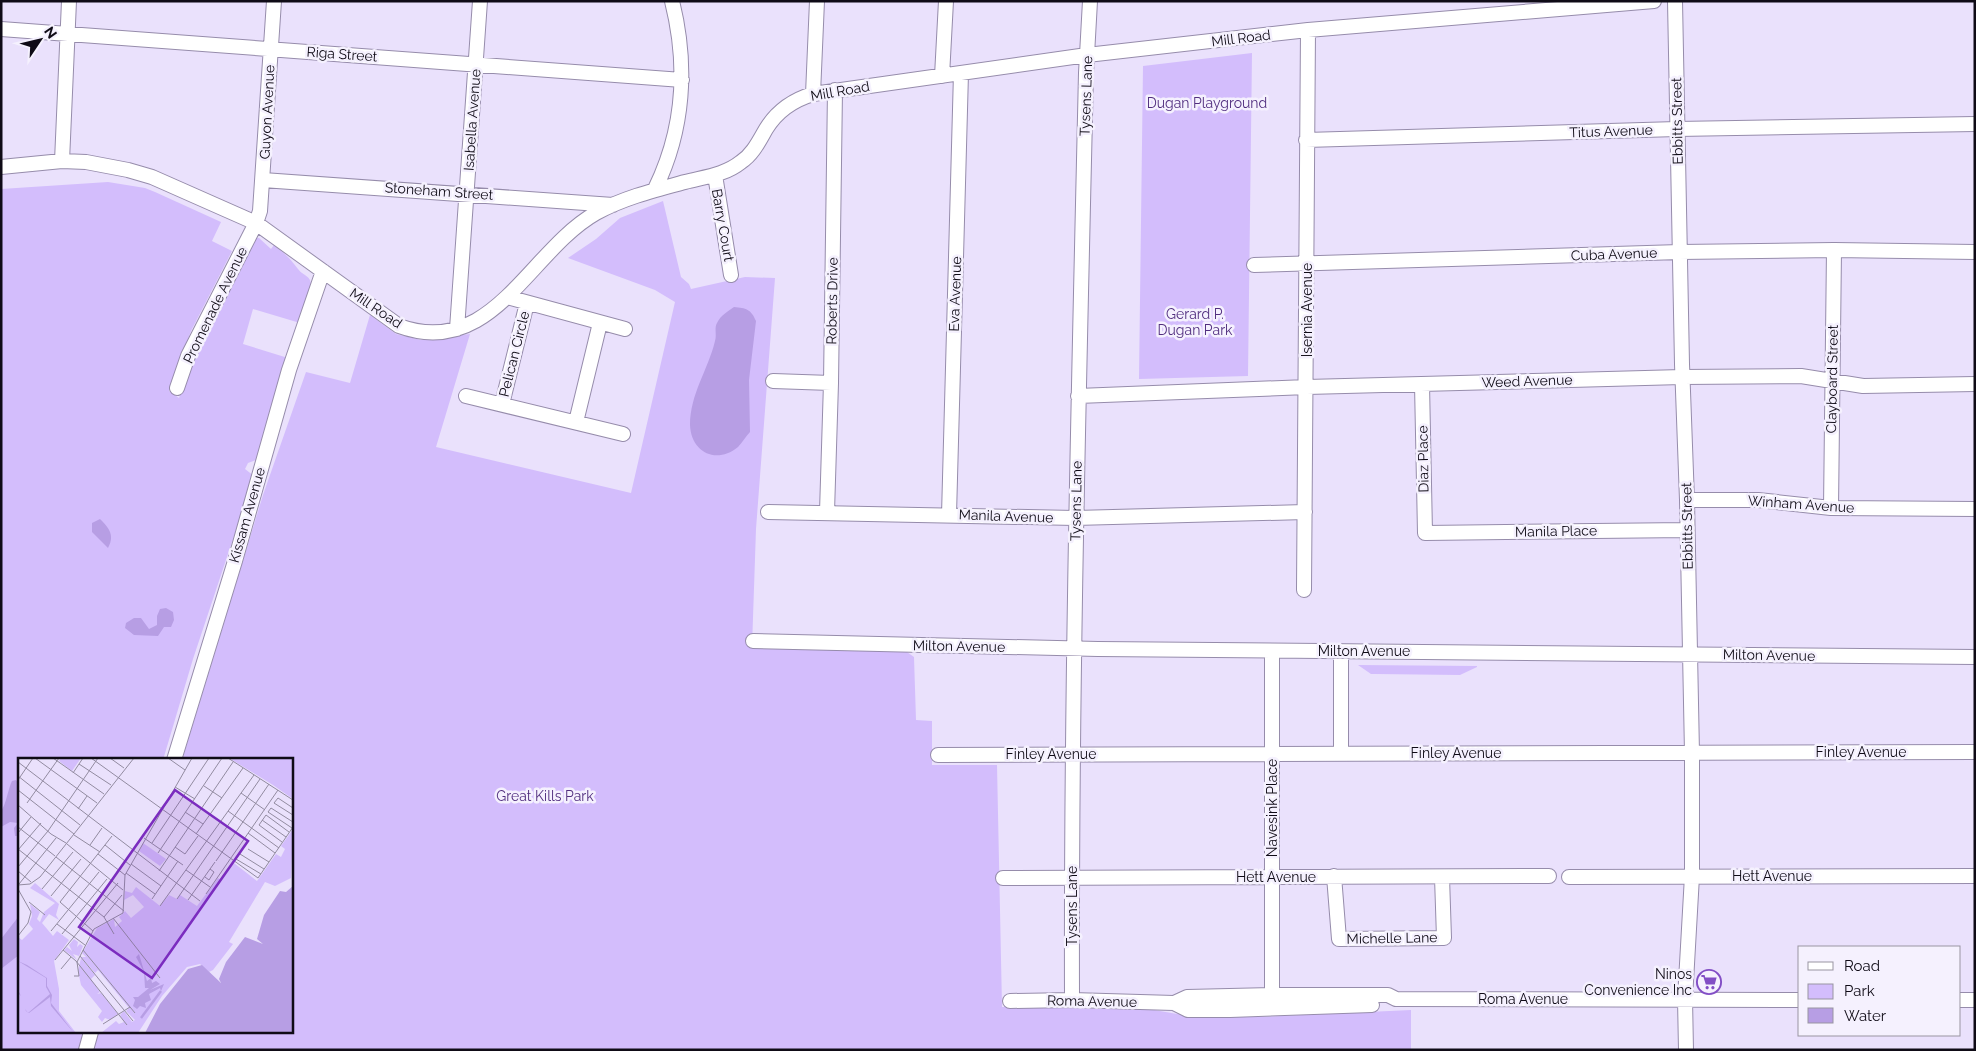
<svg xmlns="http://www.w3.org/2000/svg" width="1976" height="1051" font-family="Raleway,sans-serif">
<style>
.green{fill:#d3bdfc}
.water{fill:#b79ee4}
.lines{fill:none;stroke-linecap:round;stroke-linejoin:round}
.minor-casing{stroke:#968cab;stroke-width:16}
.minor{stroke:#fff;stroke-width:14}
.labels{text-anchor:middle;stroke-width:5;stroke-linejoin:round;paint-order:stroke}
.street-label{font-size:14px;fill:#0f0b16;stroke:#f5f1fe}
.park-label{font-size:14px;fill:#512e7f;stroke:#f5f1fe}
.poi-label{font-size:14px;fill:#0f0b16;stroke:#f5f1fe;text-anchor:end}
.inset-river{fill:none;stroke:#b79ee4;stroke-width:2.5}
.inset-road{fill:none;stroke:#928ba0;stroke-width:1}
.view{fill:#7b2cbf;fill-opacity:0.15;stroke:#7b2cbf;stroke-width:2.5}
.inset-edge{fill:none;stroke:#0f0b16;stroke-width:2.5}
</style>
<rect width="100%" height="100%" fill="#eae1fc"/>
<path class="green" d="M 1252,53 L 1248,376 L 1139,379 L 1143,66 Z
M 108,182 L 145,188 L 155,192 L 221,222 L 212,241 L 232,251 L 191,331 L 169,391 L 179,398 L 194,357 L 255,238 L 259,238 L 271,249 L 274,245 C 285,254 289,257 298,269 C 304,277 312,275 311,288 L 300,323 L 253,309 L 243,344 L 288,358 L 256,460 L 248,463 L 245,469 L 254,476 L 193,659 L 163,760 L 19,760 L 19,1032 L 84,1032 L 79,1050 L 1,1050 L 1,189 Z
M 663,201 L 681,277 L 689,284 L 691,289 L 745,277 L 775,278 L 756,529 L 752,647 L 904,650 L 914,657 L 916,720 L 932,721 L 932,765 L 997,765 L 1002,1007 L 1154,1010 L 1183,1015 L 1260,1017 L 1411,1010 L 1411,1050 L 90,1050 L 96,1032 L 291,1032 L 291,760 L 182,760 L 263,495 L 306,372 L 350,383 L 370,315 L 396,334 L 421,340 L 470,334 L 436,447 L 631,493 L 675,302 L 655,290 L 568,258 L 596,239 L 620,218 Z
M 1358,665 L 1477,666 L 1477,667 L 1460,675 L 1375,674 L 1371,674 Z"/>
<path class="water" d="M 734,307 C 746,308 751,309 756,321 L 749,380 L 750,432 C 746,436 742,443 738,447 C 716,465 691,452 690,425 C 690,394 708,370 715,341 C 717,335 714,328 717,323 C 721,315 727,312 734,307 Z
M 100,519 C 109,528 115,535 108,548 L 92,532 L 92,523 Z
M 166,608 L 173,612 L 174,620 L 171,627 L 164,627 L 158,636 L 134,635 L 125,628 L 126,623 L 134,618 L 141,618 L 149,629 L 157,625 L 157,616 L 160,609 Z
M 16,780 L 19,784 L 19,836 L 15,836 L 14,828 L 18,823 L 10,822 L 1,827 L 1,811 C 6,805 8,789 12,781 Z
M 19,916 L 19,955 L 1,969 L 1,939 Z"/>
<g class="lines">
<defs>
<path id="minor" d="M 1675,1 L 1682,364 L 1687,500 L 1692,753 L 1692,876 L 1685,999 L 1686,1050
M 1,29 L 682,80
M 942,76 L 946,1
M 813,94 L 817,1
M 1306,140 L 1677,129 L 1975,124
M 62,161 L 69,1
M 1,167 L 62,161 L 86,162 L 128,170 L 152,177 L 256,223 L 399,326 C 492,360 529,251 596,213 C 623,198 655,190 685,182 C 704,177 725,175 741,162 C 753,154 759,141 766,129 C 777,111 793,100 813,94 L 1087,55 L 1308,30 L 1654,1
M 715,175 L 731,275
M 263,180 L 613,205
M 655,189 C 684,130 688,65 672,1
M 1254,265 L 1680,252 L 1834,250 L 1975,252
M 507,297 L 625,329
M 457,329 L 480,1
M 773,381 L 831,383
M 1422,384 L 1425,533 L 1687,530
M 177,388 L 188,356 L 256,223 L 260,211 L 274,1
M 466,396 L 623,434
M 1078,396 L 1307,387 L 1682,377 L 1801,376 L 1863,386 L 1975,384
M 502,404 L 527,303
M 576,422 L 600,323
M 1687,500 L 1758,500 L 1831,508 L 1975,509
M 1831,508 L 1834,250
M 768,512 L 1075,518 L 1305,512
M 827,512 L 831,383 L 835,90
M 949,515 L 961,73
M 1304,590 C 1307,403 1306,216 1308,30
M 753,641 L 1098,649 L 1975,657
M 1272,651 L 1272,995
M 1341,754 L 1341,651
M 938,755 L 1975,752
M 174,760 L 235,561 L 289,370 L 323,271
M 1334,876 L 1339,939 L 1444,938 L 1442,877
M 1569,877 L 1975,876
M 1003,878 L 1549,876
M 1072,1000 C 1071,691 1079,382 1086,73 L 1090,1
M 1960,1000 L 1975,1000
M 1010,1001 L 1072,1000 L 1174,1003 L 1188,1010 L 1230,1010 L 1372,1005
M 1174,1003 L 1187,997 L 1272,995 L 1388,995 L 1396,999 L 1800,1000
M 86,1050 L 91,1032"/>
</defs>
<use href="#minor" class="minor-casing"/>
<use href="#minor" class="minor"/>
</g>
<defs>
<symbol id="supermarket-ring" viewBox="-11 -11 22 22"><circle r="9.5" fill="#f5f1fe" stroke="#824ec5" stroke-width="1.5"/><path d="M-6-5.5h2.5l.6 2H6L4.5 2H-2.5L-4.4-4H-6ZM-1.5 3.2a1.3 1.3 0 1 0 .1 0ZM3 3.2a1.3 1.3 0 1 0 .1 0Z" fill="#824ec5"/></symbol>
</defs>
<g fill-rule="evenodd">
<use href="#supermarket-ring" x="1695" y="968" width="28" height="28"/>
</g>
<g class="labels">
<g class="street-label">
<text transform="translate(1241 38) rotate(-7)" y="5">Mill Road</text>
<text transform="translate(342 54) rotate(4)" y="5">Riga Street</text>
<text transform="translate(840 91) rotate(-10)" y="5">Mill Road</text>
<text transform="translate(1086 96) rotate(-88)" y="5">Tysens Lane</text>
<text transform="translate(267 112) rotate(-87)" y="5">Guyon Avenue</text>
<text transform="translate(472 120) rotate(-86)" y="5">Isabella Avenue</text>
<text transform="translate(1677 121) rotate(-91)" y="5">Ebbitts Street</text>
<text transform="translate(1611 131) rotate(-2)" y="5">Titus Avenue</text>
<text transform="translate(439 191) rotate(4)" y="5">Stoneham Street</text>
<text transform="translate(723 225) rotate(80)" y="5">Barry Court</text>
<text transform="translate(1614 254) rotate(-2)" y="5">Cuba Avenue</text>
<text transform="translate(955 294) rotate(-88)" y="5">Eva Avenue</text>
<text transform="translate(832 301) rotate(-89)" y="5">Roberts Drive</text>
<text transform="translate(215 305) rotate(-64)" y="5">Promenade Avenue</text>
<text transform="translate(376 308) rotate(34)" y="5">Mill Road</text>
<text transform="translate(1307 310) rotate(-90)" y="5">Isernia Avenue</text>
<text transform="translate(514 354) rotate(-76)" y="5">Pelican Circle</text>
<text transform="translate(1832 379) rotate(-89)" y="5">Clayboard Street</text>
<text transform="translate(1527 381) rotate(-2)" y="5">Weed Avenue</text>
<text transform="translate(1423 459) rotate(-91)" y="5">Diaz Place</text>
<text transform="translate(1076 501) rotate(-89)" y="5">Tysens Lane</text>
<text transform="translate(1801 504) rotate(4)" y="5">Winham Avenue</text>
<text transform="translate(247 515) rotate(-74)" y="5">Kissam Avenue</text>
<text transform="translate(1006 516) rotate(2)" y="5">Manila Avenue</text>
<text transform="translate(1687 526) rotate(-91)" y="5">Ebbitts Street</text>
<text transform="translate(1556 531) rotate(-1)" y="5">Manila Place</text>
<text transform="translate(959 646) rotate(1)" y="5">Milton Avenue</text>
<text x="1364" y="656">Milton Avenue</text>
<text transform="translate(1769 655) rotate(1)" y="5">Milton Avenue</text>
<text x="1861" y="757">Finley Avenue</text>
<text x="1456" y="758">Finley Avenue</text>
<text x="1051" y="759">Finley Avenue</text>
<text transform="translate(1272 808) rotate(-90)" y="5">Navesink Place</text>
<text x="1772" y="881">Hett Avenue</text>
<text x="1276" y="882">Hett Avenue</text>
<text transform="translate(1072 906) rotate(-90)" y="5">Tysens Lane</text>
<text transform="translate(1392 938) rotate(-1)" y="5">Michelle Lane</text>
<text x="1523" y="1004">Roma Avenue</text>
<text transform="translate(1092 1001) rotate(1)" y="5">Roma Avenue</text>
</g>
<g class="park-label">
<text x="1207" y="108">Dugan Playground</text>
<text x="1195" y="319">Gerard P.<tspan x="1195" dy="16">Dugan Park</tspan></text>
<text x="545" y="801">Great Kills Park</text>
</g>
<g class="poi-label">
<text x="1692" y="979">Ninos<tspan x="1692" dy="16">Convenience Inc</tspan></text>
</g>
</g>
<g transform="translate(18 758)">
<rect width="275" height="275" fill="#eae1fc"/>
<path d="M 43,0 L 63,0 L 54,13 L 41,3 ZM 211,0 L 275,0 L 275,41 L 255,27 ZM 275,71 L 273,120 L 257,128 L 247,124 L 211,184 L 215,186 L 195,212 L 191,214 L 182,206 L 169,209 L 144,238 L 120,275 L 83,275 L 98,263 L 101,266 L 106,264 L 102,257 L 106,253 L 114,264 L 117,262 L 108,253 L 111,250 L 80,212 L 77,215 L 63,199 L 68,199 L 64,195 L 79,170 L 96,161 L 97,169 L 104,163 L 101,159 L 107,153 L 113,160 L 126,149 L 115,137 L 106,142 L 107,133 L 114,135 L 118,129 L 142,148 L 151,137 L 159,141 L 162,137 L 179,148 L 200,120 L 203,122 L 216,105 L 239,123 L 258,96 L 263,99 L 267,91 L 263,88 ZM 125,85 L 148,101 L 142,108 L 121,93 ZM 17,125 L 41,146 L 38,157 L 41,162 L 31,156 L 24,165 L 35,178 L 39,173 L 51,182 L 36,203 L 41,231 L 41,253 L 58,275 L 0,275 L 0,179 L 4,182 L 15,171 L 11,166 L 14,158 L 12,146 L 22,154 L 19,161 L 22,164 L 26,154 L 37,145 L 12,130 ZM 56,181 L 60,184 L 59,189 L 62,186 L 65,188 L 61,198 L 55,196 L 59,202 L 46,192 L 49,189 L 54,193 L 51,187 ZM 63,200 L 77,217 L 73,221 L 82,234 L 79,236 L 83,235 L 100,256 L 92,262 L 87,260 L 84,264 L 80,259 L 84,253 L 63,227 L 60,213 Z" fill="#d3bdfc"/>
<path d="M 275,128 L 275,275 L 127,275 L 142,246 L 170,211 L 184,207 L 203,225 L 201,221 L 208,204 L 227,179 L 245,186 L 239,181 L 246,157 L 262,133 L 268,134 ZM 121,196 L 129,223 L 133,220 L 134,225 L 138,223 L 142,226 L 132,232 L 146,226 L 143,233 L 142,230 L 131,236 L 133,242 L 127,245 L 128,250 L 122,248 L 119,251 L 115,248 L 117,242 L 115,239 L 120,239 L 131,230 L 127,230 L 126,214 L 118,199 ZM 0,203 L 9,207 L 29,220 L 29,228 L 34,237 L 33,245 L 56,275 L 33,248 L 32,239 L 11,255 L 10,255 L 8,253 L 7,251 L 3,238 L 1,236 L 0,232 L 3,238 L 7,251 L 10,255 L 32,236 L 28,229 L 28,220 Z" fill="#b79ee4"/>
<path class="inset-river" d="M 123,260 L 143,233"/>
<path class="inset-road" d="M 17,0 L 79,45M 35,0 L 86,36M 73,0 L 240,120 L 275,69M 92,0 L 106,10M 150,0 L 167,12M 210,0 L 275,42M 0,4 L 182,143M 61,6 L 93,27M 55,15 L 65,0M 0,18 L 62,67M 0,22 L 15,0M 186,28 L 204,40M 157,29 L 177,41M 0,32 L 56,76M 223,35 L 247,52M 9,45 L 41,0M 0,47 L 33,76 L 48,85M 275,50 L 260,40 L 256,45 L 275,57M 60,51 L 69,38M 210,53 L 261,90M 167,54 L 185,66M 244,62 L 268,79M 0,69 L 37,98M 274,70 L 250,54 L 253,50 L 275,64M 0,75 L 13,59M 230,75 L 257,95M 178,76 L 225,10M 56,77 L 82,94M 126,80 L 165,107M 264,84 L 241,67 L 248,57 L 271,74M 134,85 L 191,0M 49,86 L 105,132M 72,87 L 84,70M 87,87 L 112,107M 157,89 L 167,96 L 180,78M 0,91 L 86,159 L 96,176M 230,91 L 251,104M 0,92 L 23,65M 140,95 L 204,0M 80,96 L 107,117M 222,96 L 246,111M 38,99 L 106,153M 218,101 L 243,116M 198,103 L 251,26M 113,106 L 143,128M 0,109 L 30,73 L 80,0M 168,112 L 192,129M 0,113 L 13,124M 141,113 L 215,4M 108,115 L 137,136M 187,119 L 191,122 L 196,114 L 192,111M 1,126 L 38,80M 0,127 L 12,126 L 22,119 L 116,0M 0,131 L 13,154 L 10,165 L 0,178M 24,131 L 55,94M 188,136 L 260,32M 33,138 L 63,101M 134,141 L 160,103M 159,141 L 242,21M 170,142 L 197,104M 11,144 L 27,157M 142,148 L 236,17M 86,159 L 104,137M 95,160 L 142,220M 39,166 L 67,187M 33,173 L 81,114M 75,173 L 42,144 L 94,78M 44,176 L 89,121M 45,192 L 58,203 L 109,267M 65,192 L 117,255M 62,198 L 115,263M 37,202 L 100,125M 43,211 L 53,199M 56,218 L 61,218 L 59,204 L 76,171 L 105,155 L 107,117 L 174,0M 85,266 L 112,249"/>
<path class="view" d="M 157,32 L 230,83 L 134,220 L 61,169 Z"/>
<rect width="275" height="275" class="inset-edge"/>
</g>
<rect width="1976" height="1051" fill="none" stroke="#0f0b16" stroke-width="5"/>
<rect x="1798" y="946" width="162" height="90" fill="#f5f1fe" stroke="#9995a1"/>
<rect x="1808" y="962" width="25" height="8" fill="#ffffff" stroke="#9995a1"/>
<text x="1844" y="971" font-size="15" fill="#0f0b16">Road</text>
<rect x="1808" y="984" width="25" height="15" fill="#d3bdfc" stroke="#9995a1"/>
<text x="1844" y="996" font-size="15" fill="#0f0b16">Park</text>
<rect x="1808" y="1008" width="25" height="15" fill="#b79ee4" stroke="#9995a1"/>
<text x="1844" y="1021" font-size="15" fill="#0f0b16">Water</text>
<g transform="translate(40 40) rotate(55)" stroke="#f5f1fe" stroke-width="4" paint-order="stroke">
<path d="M0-4L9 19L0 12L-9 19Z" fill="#0f0b16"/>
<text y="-8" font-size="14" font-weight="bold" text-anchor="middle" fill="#0f0b16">N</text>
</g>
</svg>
